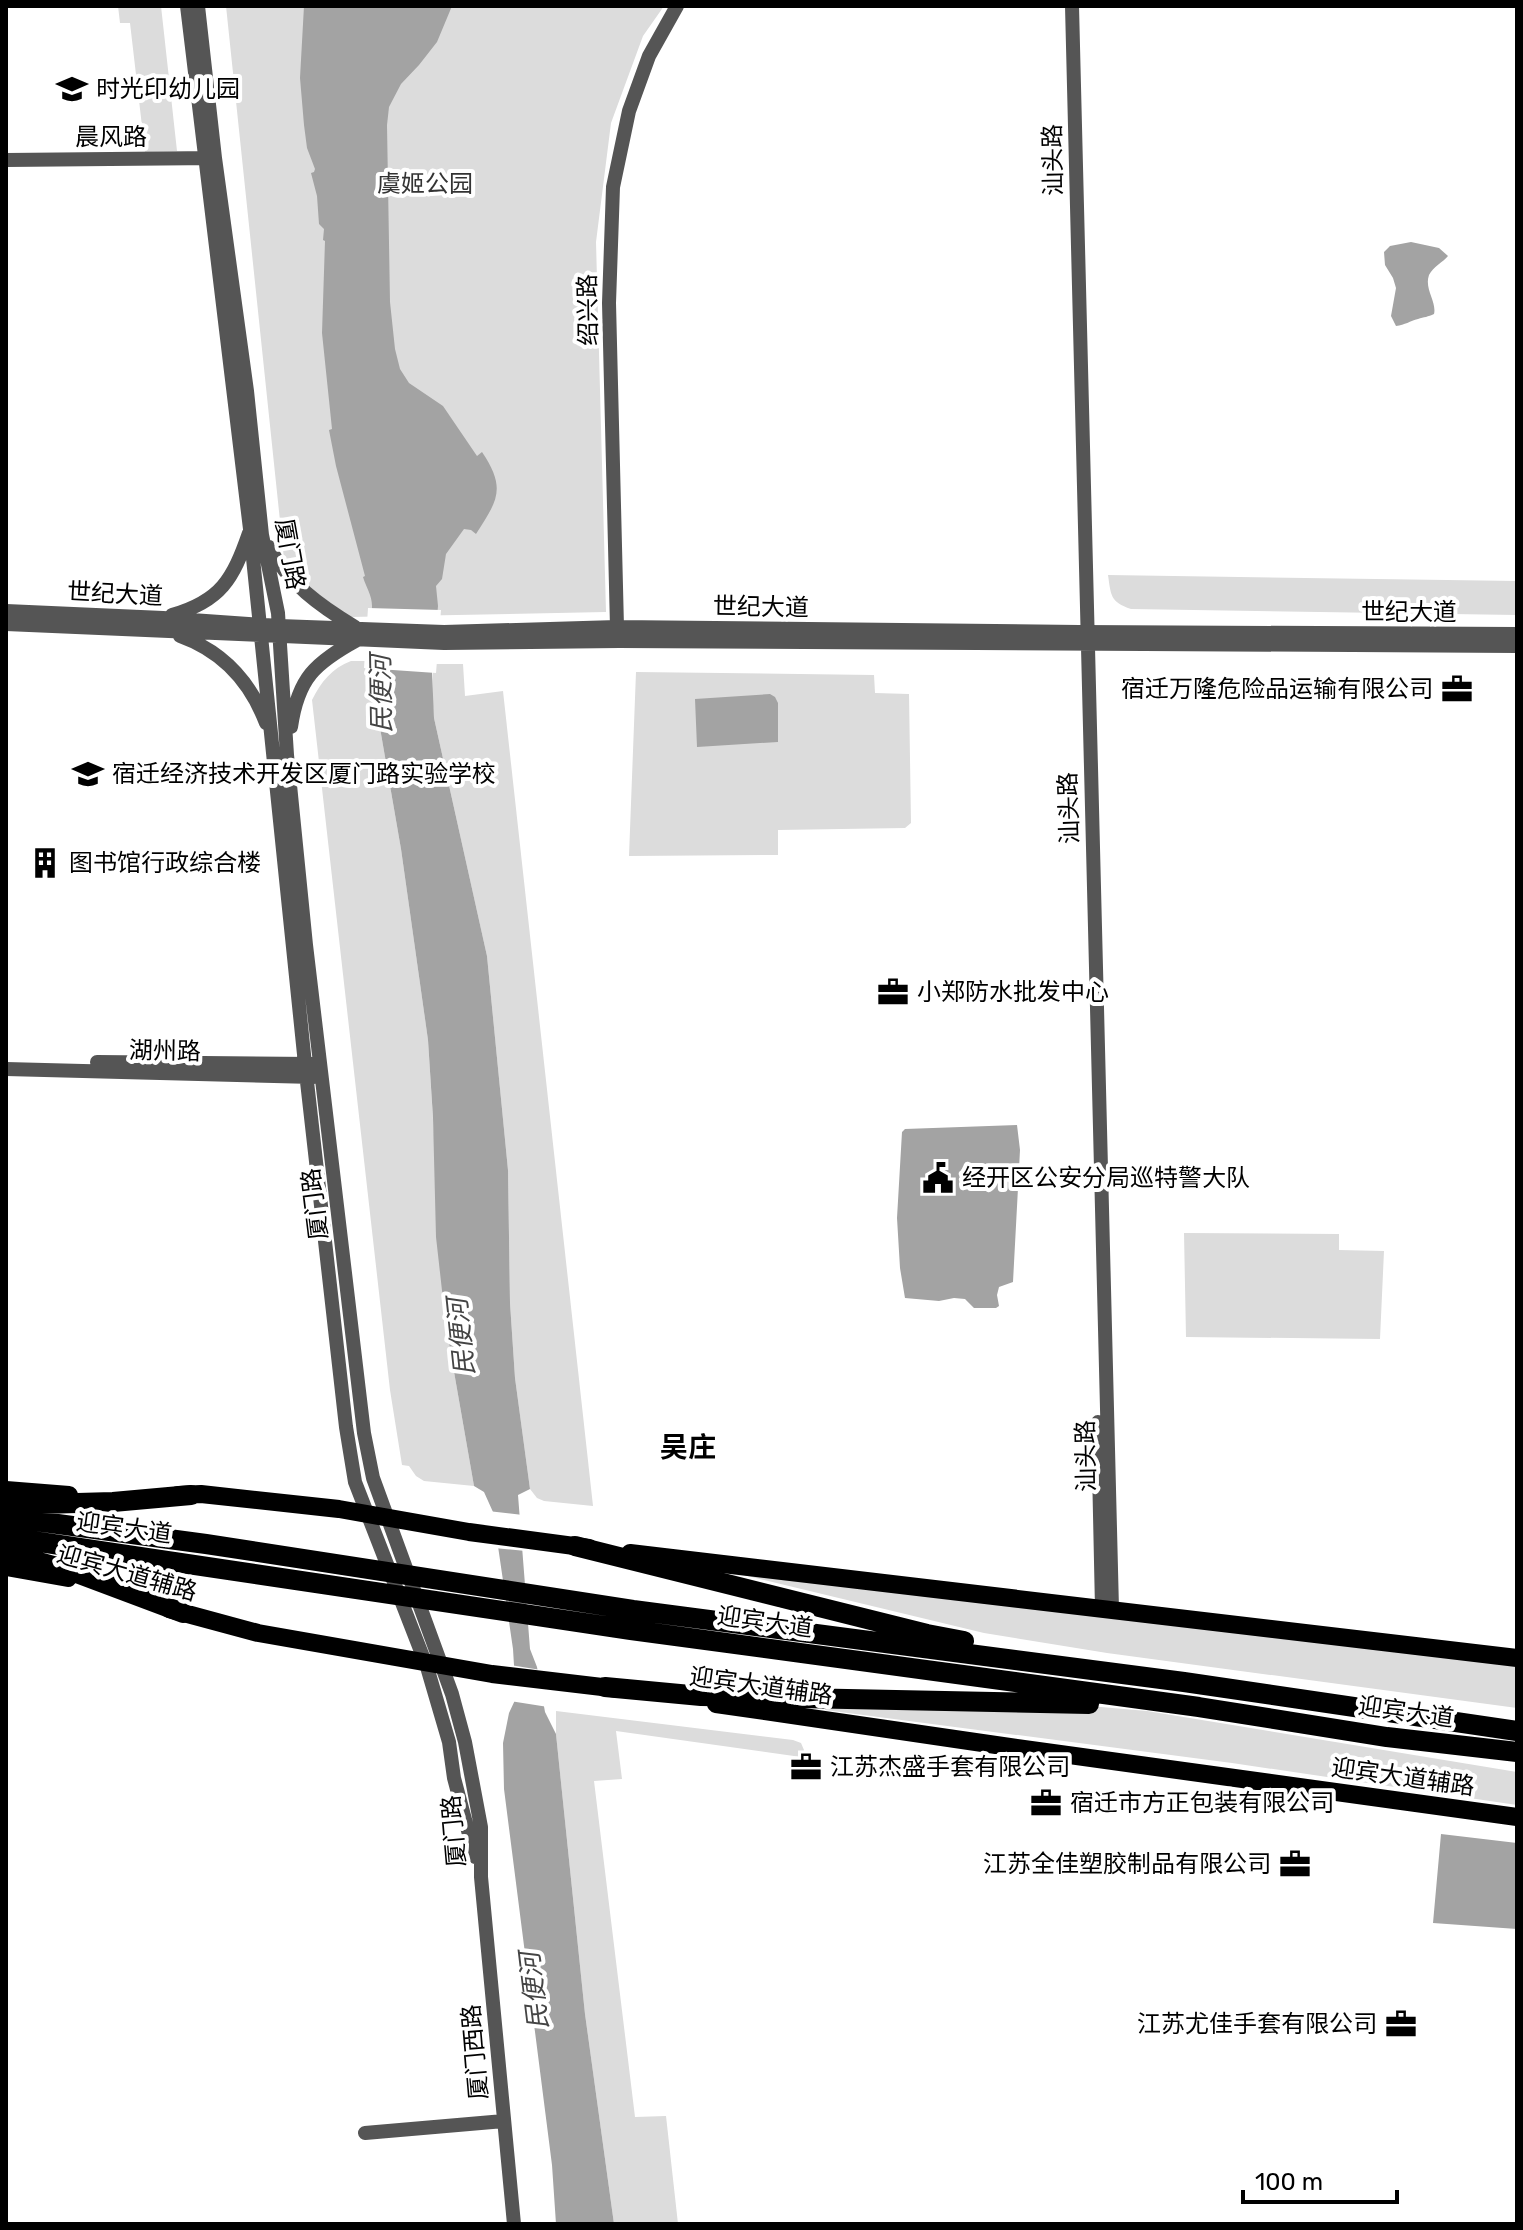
<svg xmlns="http://www.w3.org/2000/svg" width="1523" height="2230" font-family="Rubik,'Noto Sans SC',sans-serif">
<style>
.green{fill:#dcdcdc}
.water{fill:#a3a3a3}
.pier{fill:#fff}
.lines{fill:none;stroke-linecap:round;stroke-linejoin:round}
.minor{stroke:#555;stroke-width:14}
.major{stroke:#000;stroke-width:18}
.highway{stroke:#000;stroke-width:20}
.labels{text-anchor:middle;stroke-width:8;stroke-linejoin:round;paint-order:stroke}
.poi-label{font-size:24px;fill:#000;stroke:#fff;text-anchor:start}
.street-label{font-size:24px;fill:#000;stroke:#fff}
.park-label{font-size:24px;fill:#333;stroke:#fff}
.water-label{font-size:26px;font-style:italic;fill:#444;stroke:#fff}
.quarter-label{font-size:28px;font-weight:bold;fill:#000;stroke:#fff}
</style>
<rect width="100%" height="100%" fill="#fff"/>
<path class="green" d="M 118,6 L 161,6 L 177,151 L 145,152 L 130,23 L 120,23 Z
M 226,6 L 664,6 L 643,36 L 611,123 L 596,242 L 606,612 L 350,617 L 303,583 L 284,559 Z
M 1108,575 L 1517,581 L 1517,615 L 1131,609 C 1110,602 1111,595 1108,575 Z
M 351,661 L 366,661 L 371,676 L 401,849 L 428,1040 L 446,1326 L 474,1486 L 424,1481 L 416,1476 L 409,1466 L 402,1465 L 390,1390 L 312,700 C 321,682 332,668 351,661 Z
M 433,664 L 463,664 L 465,696 L 503,691 L 593,1506 L 544,1501 L 537,1498 L 530,1489 L 515,1378 L 510,1303 L 508,1170 L 487,956 L 434,718 L 432,695 Z
M 636,672 L 874,675 L 875,693 L 909,694 L 911,823 L 905,828 L 778,830 L 778,855 L 629,856 Z
M 1184,1233 L 1339,1234 L 1339,1250 L 1384,1251 L 1380,1339 L 1186,1337 Z
M 693,1563 L 1517,1663 L 1517,1708 L 1107,1653 L 984,1633 Z
M 827,1701 L 1101,1707 L 1147,1711 L 1517,1772 L 1517,1805 L 1232,1763 L 825,1710 Z
M 556,1711 L 793,1740 L 801,1743 L 804,1750 L 801,1757 L 616,1731 L 622,1779 L 594,1781 L 635,2117 L 666,2116 L 678,2224 L 614,2224 L 585,2014 L 556,1734 Z"/>
<path class="water" d="M 304,6 L 452,6 L 437,42 L 419,65 L 401,84 L 389,107 L 387,125 L 390,302 L 395,349 L 400,369 L 409,383 L 443,406 L 477,456 L 482,452 C 507,489 497,501 476,534 L 471,530 L 464,529 L 446,554 L 442,579 L 436,586 L 438,606 L 432,673 L 434,718 L 487,956 L 508,1170 L 510,1303 L 515,1378 L 530,1489 L 518,1495 L 530,1649 L 537,1667 L 545,1712 L 556,1734 L 585,2014 L 614,2224 L 556,2224 L 552,2165 L 504,1789 L 503,1743 L 509,1713 L 516,1698 L 513,1649 L 493,1512 L 484,1492 L 474,1486 L 446,1326 L 436,1237 L 433,1118 L 428,1040 L 401,849 L 371,676 C 363,652 372,631 372,606 C 372,595 366,587 363,577 L 365,576 L 336,466 L 329,430 L 332,429 L 322,333 L 325,241 L 323,240 L 324,229 L 319,224 L 317,196 L 311,173 L 314,172 L 315,169 L 307,148 L 304,125 L 300,78 Z
M 1411,242 L 1439,248 L 1448,256 C 1443,262 1433,267 1429,275 C 1424,289 1437,302 1434,314 C 1428,317 1424,317 1418,319 C 1410,321 1405,325 1396,326 L 1391,316 L 1396,288 L 1393,278 L 1385,265 L 1384,252 L 1390,246 Z
M 770,694 L 775,697 L 778,703 L 778,742 L 697,747 L 695,699 Z
M 1017,1125 L 1020,1150 L 1013,1282 L 999,1287 L 997,1295 L 999,1306 L 996,1308 L 974,1308 L 965,1299 L 954,1298 L 939,1301 L 905,1298 L 900,1268 L 897,1218 L 902,1132 L 905,1129 Z
M 1441,1834 L 1517,1843 L 1517,1929 L 1433,1923 Z"/>
<path class="pier" d="M 368,608 L 441,610 L 436,673 L 364,668 Z
M 488,1511 L 523,1515 L 526,1551 L 494,1548 Z
M 510,1665 L 541,1670 L 548,1707 L 510,1701 L 512,1697 Z"/>
<g class="lines">
<path class="minor" d="M 187,6 L 250,529 L 305,1064 L 346,1427 L 355,1482 L 427,1667 L 449,1742 L 454,1778 L 475,1857
M 198,6 L 215,158 L 247,391 L 262,535 L 278,613 L 287,755 L 306,945 L 364,1433 L 373,1478 L 452,1694 L 465,1742 L 481,1827 L 481,1877 L 514,2224
M 1072,6 L 1112,1609
M 6,160 L 214,158
M 269,547 C 288,583 320,606 355,627
M 6,611 L 163,618 L 279,626 L 444,632 L 617,627 L 1079,632 L 1517,634
M 172,615 C 221,601 233,579 249,533
M 6,624 L 444,643 L 619,641 L 1517,646
M 617,627 L 609,303 L 613,187 L 629,111 L 649,56 L 677,6
M 180,636 C 222,651 250,681 266,723
M 291,727 C 298,678 315,663 357,640
M 97,1062 L 312,1064
M 6,1069 L 314,1077
M 1098,1422 L 1102,1608
M 365,2133 L 504,2121"/>
<path class="major" d="M 6,1490 L 69,1495
M 178,1495 L 201,1494 L 339,1509 L 469,1532 L 589,1548
M 630,1553 L 1517,1658
M 6,1567 L 68,1578
M 169,1609 L 258,1633 L 492,1674 L 619,1689
M 716,1704 L 996,1745 L 1517,1817"/>
<path class="highway" d="M 6,1505 L 113,1502 L 191,1495
M 6,1517 L 206,1544 L 633,1610 L 1184,1682 L 1517,1731
M 6,1537 L 631,1630 L 1199,1707 L 1387,1737 L 1517,1752
M 575,1546 L 927,1634 L 964,1641
M 6,1553 L 71,1571 L 183,1613
M 605,1687 L 701,1696 L 1089,1704"/>
</g>
<defs>
<symbol id="school-bare" viewBox="-9 -9 18 18"><path d="M0-5L7-2L0 1L-7-2ZM-4 1L0 2.5L4 1V4Q0 6-4 4Z" fill="#000" stroke="#fff" stroke-width="2.5" paint-order="stroke"/></symbol>
<symbol id="office-bare" viewBox="-9 -9 18 18"><path d="M-6-3h4V-5.5h4V-3h4V5H-6ZM-1-4.5V-3h2v-1.5ZM-6 0V1H6V0Z" fill="#000" stroke="#fff" stroke-width="2.5" paint-order="stroke"/></symbol>
<symbol id="building-bare" viewBox="-9 -9 18 18"><path d="M-4-6H4V6H1V3H-1V6H-4ZM-2.5-4.3h1.7v1.8h-1.7ZM.8-4.3h1.7v1.8H.8ZM-2.5-1h1.7V.8h-1.7ZM.8-1h1.7V.8H.8Z" fill="#000" stroke="#fff" stroke-width="2.5" paint-order="stroke"/></symbol>
<symbol id="civic-bare" viewBox="-9 -9 18 18"><path d="M-.6-6.5H3V-4.5H.6V-3L4-1V1h2V6H-6V1h2V-1L-.6-3ZM-1.2 2.5V6h2.4V2.5Z" fill="#000" stroke="#fff" stroke-width="2.5" paint-order="stroke"/></symbol>
</defs>
<g fill-rule="evenodd">
<use href="#school-bare" x="50" y="67" width="44" height="44"/>
<use href="#office-bare" x="1435" y="667" width="44" height="44"/>
<use href="#school-bare" x="66" y="752" width="44" height="44"/>
<use href="#building-bare" x="23" y="841" width="44" height="44"/>
<use href="#office-bare" x="871" y="970" width="44" height="44"/>
<use href="#civic-bare" x="916" y="1156" width="44" height="44"/>
<use href="#office-bare" x="784" y="1745" width="44" height="44"/>
<use href="#office-bare" x="1024" y="1781" width="44" height="44"/>
<use href="#office-bare" x="1273" y="1842" width="44" height="44"/>
<use href="#office-bare" x="1379" y="2002" width="44" height="44"/>
</g>
<g class="labels">
<g class="poi-label">
<text x="96" y="97">时光印幼儿园</text>
<text x="1433" y="697" text-anchor="end">宿迁万隆危险品运输有限公司</text>
<text x="112" y="782">宿迁经济技术开发区厦门路实验学校</text>
<text x="69" y="871">图书馆行政综合楼</text>
<text x="917" y="1000">小郑防水批发中心</text>
<text x="962" y="1186">经开区公安分局巡特警大队</text>
<text x="830" y="1775">江苏杰盛手套有限公司</text>
<text x="1070" y="1811">宿迁市方正包装有限公司</text>
<text x="1271" y="1872" text-anchor="end">江苏全佳塑胶制品有限公司</text>
<text x="1377" y="2032" text-anchor="end">江苏尤佳手套有限公司</text>
</g>
<g class="street-label">
<text x="111" y="145">晨风路</text>
<text transform="translate(1053 160) rotate(-91)" y="8">汕头路</text>
<text transform="translate(588 310) rotate(-91)" y="8">绍兴路</text>
<text transform="translate(290 554) rotate(80)" y="8">厦门路</text>
<text transform="translate(115 594) rotate(3)" y="8">世纪大道</text>
<text transform="translate(761 607) rotate(1)" y="8">世纪大道</text>
<text x="1409" y="620">世纪大道</text>
<text transform="translate(1069 808) rotate(-92)" y="8">汕头路</text>
<text transform="translate(165 1051) rotate(1)" y="8">湖州路</text>
<text transform="translate(315 1204) rotate(-97)" y="8">厦门路</text>
<text transform="translate(1086 1456) rotate(-91)" y="8">汕头路</text>
<text transform="translate(124 1528) rotate(8)" y="8">迎宾大道</text>
<text transform="translate(127 1573) rotate(16)" y="8">迎宾大道辅路</text>
<text transform="translate(765 1622) rotate(8)" y="8">迎宾大道</text>
<text transform="translate(761 1686) rotate(8)" y="8">迎宾大道辅路</text>
<text transform="translate(1406 1712) rotate(8)" y="8">迎宾大道</text>
<text transform="translate(1403 1777) rotate(8)" y="8">迎宾大道辅路</text>
<text transform="translate(454 1831) rotate(-95)" y="8">厦门路</text>
<text transform="translate(475 2052) rotate(-95)" y="8">厦门西路</text>
</g>
<g class="park-label">
<text x="425" y="192">虞姬公园</text>
</g>
<g class="water-label">
<text transform="translate(381 694) rotate(-91)" y="9">民便河</text>
<text transform="translate(461 1337) rotate(-96)" y="9">民便河</text>
<text transform="translate(534 1991) rotate(-97)" y="9">民便河</text>
</g>
<g class="quarter-label">
<text x="688" y="1457">吴庄</text>
</g>
</g>
<rect width="1523" height="2230" fill="none" stroke="#000000" stroke-width="16"/>
<path d="M1243 2190v12h154v-12" fill="none" stroke="#000000" stroke-width="4"/>
<text x="1255" y="2190" font-size="24" fill="#000000" stroke="#ffffff" stroke-width="6" paint-order="stroke">100 m</text>
</svg>
